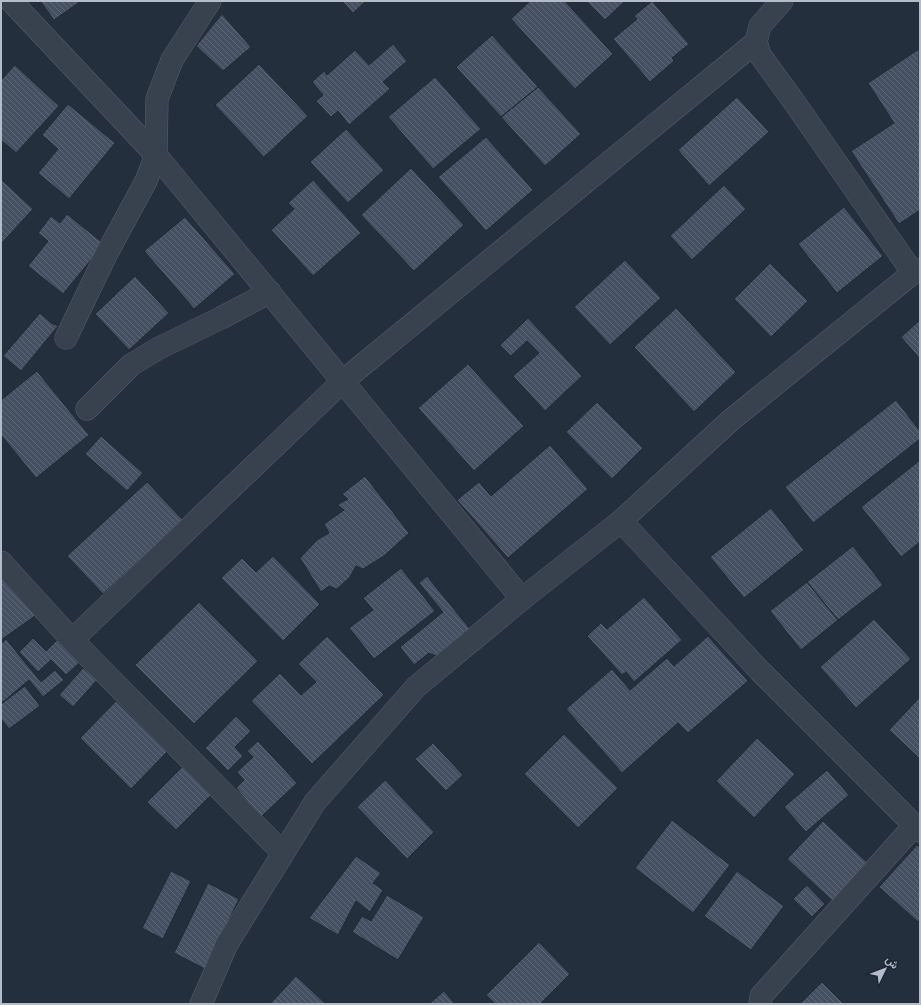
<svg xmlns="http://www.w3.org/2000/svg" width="921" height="1005" font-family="Lato,Vazirmatn,sans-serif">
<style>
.building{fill:url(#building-back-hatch);stroke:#1f2835}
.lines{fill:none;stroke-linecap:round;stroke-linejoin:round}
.minor-casing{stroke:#565f6c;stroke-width:23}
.minor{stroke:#38414e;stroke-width:22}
</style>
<defs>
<pattern id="building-back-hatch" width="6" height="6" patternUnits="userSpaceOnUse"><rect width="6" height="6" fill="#455162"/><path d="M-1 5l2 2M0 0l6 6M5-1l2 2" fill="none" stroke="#5d6877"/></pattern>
</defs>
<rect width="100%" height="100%" fill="#242f3e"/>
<path class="building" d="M 40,1 L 81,1 L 54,20 Z
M 342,1 L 366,1 L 353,13 Z
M 530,1 L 565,1 L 613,54 L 575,89 L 511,19 Z
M 586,1 L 625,1 L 605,20 Z
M 652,1 L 689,44 L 672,58 L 674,61 L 650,82 L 613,39 L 637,19 L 634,16 Z
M 222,14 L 251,47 L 223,71 L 196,46 Z
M 492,35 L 538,87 L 501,117 L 456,67 Z
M 393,44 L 407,61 L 383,82 L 390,89 L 349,125 L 338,111 L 331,117 L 316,101 L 323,95 L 312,82 L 324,71 L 327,75 L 355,50 L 369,65 Z
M 919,49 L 920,210 L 899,224 L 851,151 L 894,123 L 868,83 Z
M 259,64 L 308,116 L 264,157 L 215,105 Z
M 15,65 L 59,106 L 16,153 L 1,140 L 1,80 Z
M 435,77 L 481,129 L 433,169 L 388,117 Z
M 538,87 L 581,134 L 545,166 L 501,117 Z
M 737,97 L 769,132 L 709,186 L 678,150 Z
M 68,104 L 115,143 L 69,199 L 38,173 L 58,149 L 42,135 Z
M 346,129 L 384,170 L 348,203 L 310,162 Z
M 486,137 L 533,190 L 486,231 L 438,177 Z
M 411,168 L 464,225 L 414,271 L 361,215 Z
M 1,179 L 33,209 L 1,244 Z
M 313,180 L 361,233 L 313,276 L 271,230 L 294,209 L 288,203 Z
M 724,185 L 746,209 L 692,260 L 670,236 Z
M 844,207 L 883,256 L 837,293 L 798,244 Z
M 67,214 L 104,244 L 63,294 L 28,266 L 48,241 L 38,233 L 51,216 L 60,223 Z
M 185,217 L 235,274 L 194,309 L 144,251 Z
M 625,260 L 661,298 L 610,345 L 574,307 Z
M 770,263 L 808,301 L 771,337 L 734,299 Z
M 135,276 L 169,313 L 129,350 L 95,314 Z
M 676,308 L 736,372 L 694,412 L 634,347 Z
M 40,313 L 51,323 L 58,326 L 21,371 L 3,356 Z
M 528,318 L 582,376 L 545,411 L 513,376 L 539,353 L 527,341 L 511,356 L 500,345 Z
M 920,320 L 920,359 L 901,337 Z
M 468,364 L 524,426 L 474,471 L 418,408 Z
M 37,371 L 89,435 L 36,478 L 1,435 L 1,400 Z
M 896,400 L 920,431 L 920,439 L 813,523 L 785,487 Z
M 597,402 L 643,448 L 612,479 L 566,432 Z
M 101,436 L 143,473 L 127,491 L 85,454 Z
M 550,445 L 588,489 L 508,558 L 457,500 L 479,482 L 491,496 Z
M 920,460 L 920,542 L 901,557 L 861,507 Z
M 365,476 L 409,533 L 384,556 L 363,569 L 356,566 L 350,577 L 337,589 L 329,586 L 321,592 L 300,558 L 317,540 L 329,533 L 324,524 L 344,510 L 337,505 L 348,499 L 342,494 Z
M 147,482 L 183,520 L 103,594 L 67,556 Z
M 771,508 L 804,550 L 744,598 L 710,557 Z
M 853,546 L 883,585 L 838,620 L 807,582 Z
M 273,556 L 320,604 L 283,641 L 221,578 L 242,558 L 256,572 Z
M 401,568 L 435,611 L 374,659 L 349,628 L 373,610 L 363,598 Z
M 1,570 L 2,570 L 35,616 L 1,640 Z
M 427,576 L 470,629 L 436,656 L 429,653 L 414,665 L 400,647 L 443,612 L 419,583 Z
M 807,582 L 838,620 L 801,650 L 770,611 Z
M 644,597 L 682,640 L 634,682 L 626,672 L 622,675 L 587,636 L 601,623 L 607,629 Z
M 199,602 L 258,661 L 194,724 L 135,665 Z
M 874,619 L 911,659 L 856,708 L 820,667 Z
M 327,636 L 384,695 L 312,764 L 251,701 L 280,673 L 301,695 L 316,682 L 298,664 Z
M 708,636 L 748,681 L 688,733 L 678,723 L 622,773 L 566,709 L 612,669 L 630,690 L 667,658 L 674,666 Z
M 33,638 L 46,651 L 57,640 L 79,663 L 66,675 L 51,660 L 38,672 L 19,652 Z
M 6,639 L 41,682 L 55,670 L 64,680 L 43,697 L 29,680 L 3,702 L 1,700 L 1,644 Z
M 83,668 L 97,680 L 73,707 L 59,695 Z
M 25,686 L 40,706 L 9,729 L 1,719 L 1,704 Z
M 920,697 L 920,759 L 889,730 Z
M 116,701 L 167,752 L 131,789 L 80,738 Z
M 236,716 L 251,731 L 235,747 L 243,756 L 228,771 L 205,748 Z
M 564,734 L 618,788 L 578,828 L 524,774 Z
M 757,738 L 795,774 L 754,818 L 716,781 Z
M 258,741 L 297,783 L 261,817 L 236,788 L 244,780 L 237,772 L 253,757 L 247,751 Z
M 433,743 L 463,775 L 446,791 L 415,759 Z
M 183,766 L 211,795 L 176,830 L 147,802 Z
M 827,770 L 849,795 L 806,832 L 784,807 Z
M 385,780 L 434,832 L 407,859 L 357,807 Z
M 672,820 L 730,865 L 693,913 L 635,868 Z
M 823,821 L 871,866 L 835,903 L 787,859 Z
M 917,845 L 920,847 L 920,919 L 918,922 L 879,887 Z
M 356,856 L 381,873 L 373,883 L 383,890 L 370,912 L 356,901 L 338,935 L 309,918 Z
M 171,871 L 191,881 L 163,939 L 142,928 Z
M 737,871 L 784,906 L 751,950 L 704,916 Z
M 208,883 L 239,899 L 205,969 L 174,953 Z
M 807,885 L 825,904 L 812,917 L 793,899 Z
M 387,895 L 424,917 L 398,960 L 352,932 L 362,916 L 371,921 Z
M 539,942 L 570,974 L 540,1004 L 495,1004 L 486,995 Z
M 296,976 L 326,1004 L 270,1004 Z
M 822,982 L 844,1004 L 800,1004 Z
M 444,991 L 455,1004 L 429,1004 Z"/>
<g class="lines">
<defs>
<path id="minor" d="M 11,1 L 156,155 L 522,599
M 782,1 L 760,26 L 756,42 L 760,55 L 792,99 L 913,273
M 66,338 L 106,255 L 146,181 L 156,155 L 157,99 L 172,60 L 210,1
M 87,409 L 131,365 L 159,348 L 221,318 L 270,292
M 621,521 L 760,671 L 920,831
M 1,562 L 72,640 L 283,853
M 72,640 L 343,381 L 756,42
M 201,1004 L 227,944 L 315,802 L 416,687 L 522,599 L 621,521 L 731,420 L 913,273 L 920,269
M 760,1004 L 761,996 L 914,826"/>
</defs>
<use href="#minor" class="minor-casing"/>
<use href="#minor" class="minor"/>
</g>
<rect width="921" height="1005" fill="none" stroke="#b4bcc9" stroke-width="4"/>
<g transform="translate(885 969) rotate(47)" stroke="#1d2633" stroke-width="3" paint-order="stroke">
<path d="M0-3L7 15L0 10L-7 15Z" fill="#b4bcc9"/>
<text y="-6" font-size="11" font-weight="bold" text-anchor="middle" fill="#b4bcc9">ش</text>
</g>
</svg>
